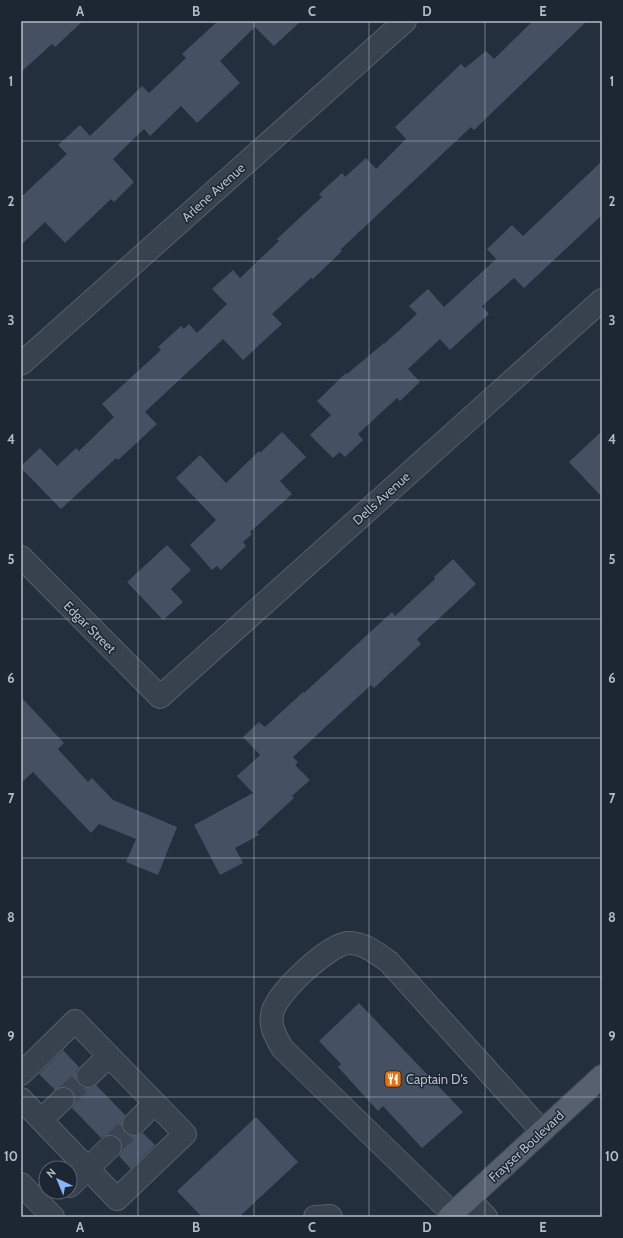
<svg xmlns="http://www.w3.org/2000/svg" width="623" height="1238" font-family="Cabin,sans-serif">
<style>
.building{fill:#455162}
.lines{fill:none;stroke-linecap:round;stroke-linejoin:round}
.minor-tunnel{stroke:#3a4453;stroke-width:22;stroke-dasharray:22 11;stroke-linecap:butt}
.minor-casing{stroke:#565f6c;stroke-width:24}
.major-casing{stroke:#414a57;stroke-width:24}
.minor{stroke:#38414e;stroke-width:22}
.major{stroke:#56606e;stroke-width:22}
.grid{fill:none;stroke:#b4bcc9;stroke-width:1;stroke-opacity:0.55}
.labels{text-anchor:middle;stroke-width:3;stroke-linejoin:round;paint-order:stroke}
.street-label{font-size:13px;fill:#b4bcc9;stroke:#1d2633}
.poi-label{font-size:13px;fill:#b4bcc9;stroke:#1d2633;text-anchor:start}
.neatline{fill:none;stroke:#b4bcc9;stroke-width:1.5}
.grid-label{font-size:13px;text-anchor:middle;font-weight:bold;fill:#b4bcc9}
</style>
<rect width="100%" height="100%" fill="#242f3e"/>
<path class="building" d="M 21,21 L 83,21 L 55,47 L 52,44 L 21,72 Z
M 218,21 L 301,21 L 274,46 L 255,27 L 220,61 L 240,83 L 197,123 L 181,106 L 150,136 L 144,129 L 113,159 L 134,182 L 114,202 L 111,199 L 65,243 L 45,222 L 21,245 L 21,197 L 67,154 L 58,145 L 80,125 L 90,136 L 142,86 L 149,93 L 186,58 L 182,54 Z
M 533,21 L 587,21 L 474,130 L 471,127 L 340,250 L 342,251 L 313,279 L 311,278 L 272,314 L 282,324 L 243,360 L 223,339 L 145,412 L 157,424 L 118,460 L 116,458 L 61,509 L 21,468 L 21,466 L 40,448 L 57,466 L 76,448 L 79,451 L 114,417 L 102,404 L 161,350 L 158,347 L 181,326 L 184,329 L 189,324 L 197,333 L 227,304 L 212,289 L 233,270 L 240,278 L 279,241 L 277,239 L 322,197 L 319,194 L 342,173 L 345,177 L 366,158 L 376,169 L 406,139 L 395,127 L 461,64 L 465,68 L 486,51 L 494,59 Z
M 602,161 L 602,215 L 524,288 L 514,278 L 482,306 L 489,314 L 450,350 L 440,339 L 408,369 L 420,382 L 400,401 L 397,398 L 358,434 L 363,440 L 345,457 L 340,452 L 333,458 L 310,435 L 331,415 L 317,401 L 346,373 L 347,374 L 384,343 L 384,344 L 417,314 L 409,306 L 428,289 L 444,307 L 496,259 L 487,249 L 512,225 L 523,236 Z
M 602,431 L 602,497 L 569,462 Z
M 282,432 L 306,457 L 280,481 L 292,494 L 250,532 L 252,534 L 243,542 L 246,546 L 221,570 L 217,566 L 212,570 L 190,545 L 216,520 L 176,478 L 200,455 L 226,483 L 259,451 L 260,453 Z
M 167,545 L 191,570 L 171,589 L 183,602 L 163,620 L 127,582 Z
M 453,559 L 476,584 L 417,639 L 421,644 L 374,688 L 371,685 L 293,757 L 298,762 L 295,765 L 310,780 L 292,796 L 294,798 L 257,832 L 259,835 L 235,848 L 243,863 L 220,875 L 194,825 L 253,793 L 237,776 L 260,755 L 243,737 L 259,722 L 265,727 L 303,692 L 304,693 L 392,612 L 395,616 L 435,579 L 434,577 Z
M 21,697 L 64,743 L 58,749 L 88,782 L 92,778 L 113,800 L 177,827 L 158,875 L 126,862 L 136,839 L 99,824 L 91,833 L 33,772 L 21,783 Z
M 359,1003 L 463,1112 L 422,1148 L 383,1106 L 378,1111 L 338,1067 L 341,1064 L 319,1041 Z
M 63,1050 L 79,1067 L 76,1072 L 76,1079 L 79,1085 L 84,1088 L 91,1088 L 96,1085 L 125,1115 L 122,1121 L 122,1127 L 125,1133 L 131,1136 L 137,1136 L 143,1133 L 155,1145 L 131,1169 L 119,1156 L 122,1151 L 122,1144 L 119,1138 L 114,1135 L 107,1135 L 101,1138 L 72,1108 L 75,1102 L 75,1096 L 72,1090 L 66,1087 L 60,1087 L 55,1090 L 39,1074 Z
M 256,1117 L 298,1162 L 239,1217 L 202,1217 L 177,1191 Z"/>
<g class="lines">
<path class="minor-tunnel" d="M 63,1099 L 88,1076
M 110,1147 L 134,1124"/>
<defs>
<path id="minor" d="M 21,364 L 405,21
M 21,557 L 160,697 L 602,300
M 21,1074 L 75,1021 L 185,1134 L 117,1199 L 21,1099
M 88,1076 L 109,1056
M 41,1120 L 63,1099
M 134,1124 L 155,1103
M 21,1184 L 53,1217
M 70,1186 L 110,1147
M 469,1199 L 486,1217
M 453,1214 L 282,1048 C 276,1036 270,1029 272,1014 C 275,994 328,945 348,943 C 363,942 378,954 389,962 L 542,1131
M 315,1217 L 330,1216 L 331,1217"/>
<path id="major" d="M 449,1217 L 602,1076"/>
</defs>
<use href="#minor" class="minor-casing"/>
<use href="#major" class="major-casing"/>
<use href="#minor" class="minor"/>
<use href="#major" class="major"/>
</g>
<path class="grid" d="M 138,21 L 138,1217M 254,21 L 254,1217M 369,21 L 369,1217M 485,21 L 485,1217M 21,141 L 602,141M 21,261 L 602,261M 21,380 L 602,380M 21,500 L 602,500M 21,619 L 602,619M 21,738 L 602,738M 21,858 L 602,858M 21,977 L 602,977M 21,1097 L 602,1097"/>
<defs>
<symbol id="restaurant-square" viewBox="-11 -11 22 22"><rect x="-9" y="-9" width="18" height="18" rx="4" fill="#e8710a" stroke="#1d2633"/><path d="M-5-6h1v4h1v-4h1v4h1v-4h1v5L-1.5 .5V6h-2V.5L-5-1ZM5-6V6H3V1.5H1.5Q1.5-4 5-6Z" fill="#fff"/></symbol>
</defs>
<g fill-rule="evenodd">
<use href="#restaurant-square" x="383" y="1069" width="20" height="20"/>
</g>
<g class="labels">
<g class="street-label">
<text transform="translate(213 192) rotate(-42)" y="5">Arlene Avenue</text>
<text transform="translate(381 498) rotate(-42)" y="5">Dells Avenue</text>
<text transform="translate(90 627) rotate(45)" y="5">Edgar Street</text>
<text transform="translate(526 1146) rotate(-43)" y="5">Frayser Boulevard</text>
</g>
<g class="poi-label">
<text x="406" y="1084">Captain D's</text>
</g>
</g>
<rect width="623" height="1238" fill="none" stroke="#1d2633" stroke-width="44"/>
<g transform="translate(58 1180) rotate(316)"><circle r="19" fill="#1d2633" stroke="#59626f"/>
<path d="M0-3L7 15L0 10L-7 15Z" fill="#8ab4f8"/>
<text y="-6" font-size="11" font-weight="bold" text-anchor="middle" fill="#b4bcc9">N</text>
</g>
<rect x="22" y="22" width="579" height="1194" class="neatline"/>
<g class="grid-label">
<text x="80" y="16">A</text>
<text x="196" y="16">B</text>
<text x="312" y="16">C</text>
<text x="427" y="16">D</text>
<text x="543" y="16">E</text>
<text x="11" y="86">1</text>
<text x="612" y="86">1</text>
<text x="11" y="206">2</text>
<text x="612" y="206">2</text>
<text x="11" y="325">3</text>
<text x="612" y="325">3</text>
<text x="11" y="444">4</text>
<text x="612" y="444">4</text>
<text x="11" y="564">5</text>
<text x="612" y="564">5</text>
<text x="11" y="683">6</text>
<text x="612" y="683">6</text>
<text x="11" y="803">7</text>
<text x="612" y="803">7</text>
<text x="11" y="922">8</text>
<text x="612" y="922">8</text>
<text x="11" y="1041">9</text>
<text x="612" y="1041">9</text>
<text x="11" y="1161">10</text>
<text x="612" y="1161">10</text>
<text x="80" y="1232">A</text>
<text x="196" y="1232">B</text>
<text x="312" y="1232">C</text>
<text x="427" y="1232">D</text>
<text x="543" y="1232">E</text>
</g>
</svg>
